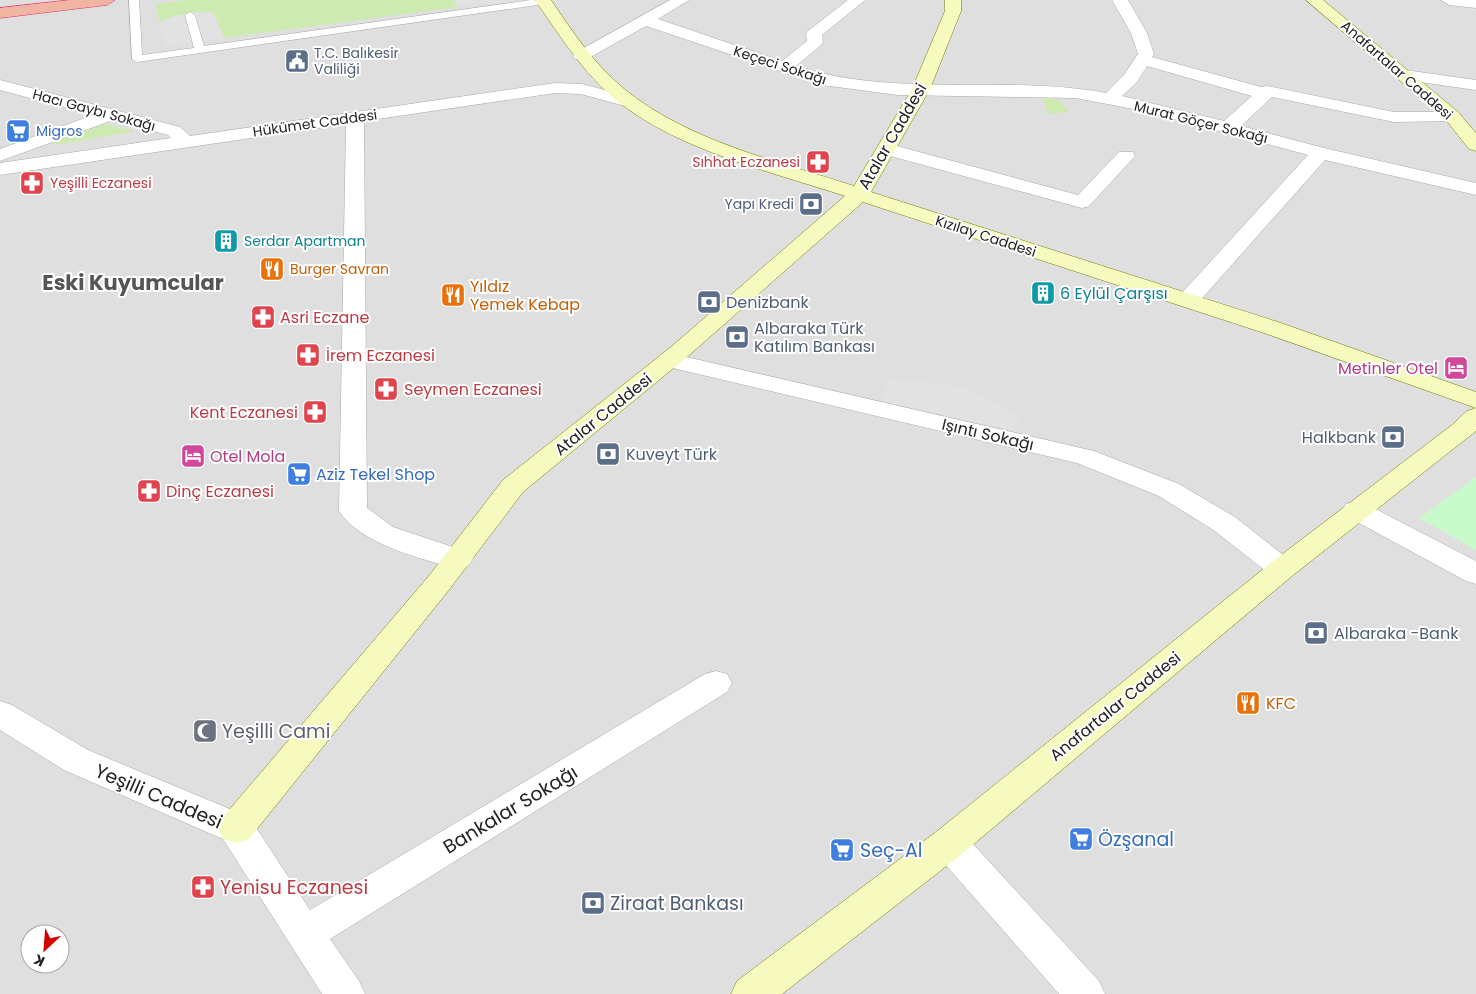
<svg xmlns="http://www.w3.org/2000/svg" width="1476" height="994" font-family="Poppins,sans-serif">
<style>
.residential{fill:#e0dfdf;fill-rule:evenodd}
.grass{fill:#cdebb0}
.park{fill:#c8facc}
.parking{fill:#e2e2e2}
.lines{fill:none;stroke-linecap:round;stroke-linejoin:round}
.service-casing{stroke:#a9a9a9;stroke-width:1}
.minor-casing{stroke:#a9a9a9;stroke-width:1}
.secondary-casing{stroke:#707d05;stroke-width:1}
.trunk-casing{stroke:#dc2a67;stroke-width:1}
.service{fill:#fff;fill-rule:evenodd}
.minor{fill:#fff;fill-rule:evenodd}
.secondary{fill:#f7fabf;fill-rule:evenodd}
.trunk{fill:#f2b4a3;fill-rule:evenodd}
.labels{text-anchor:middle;stroke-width:4;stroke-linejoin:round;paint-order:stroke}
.far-service-label{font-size:14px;fill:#4e5e75;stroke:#fff;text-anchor:start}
.far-street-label{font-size:14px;fill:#222;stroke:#fff}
.far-shop-label{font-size:14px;fill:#366cbe;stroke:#fff;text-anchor:start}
.far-health-label{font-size:14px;fill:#be3a42;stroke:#fff;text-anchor:end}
.far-culture-label{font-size:14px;fill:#0d838f;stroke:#fff;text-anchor:start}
.far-food-label{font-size:14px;fill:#c56008;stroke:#fff;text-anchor:start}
.street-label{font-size:16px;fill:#222;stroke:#fff}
.food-label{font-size:16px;fill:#c56008;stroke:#fff;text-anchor:start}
.culture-label{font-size:16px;fill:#0d838f;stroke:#fff;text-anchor:start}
.service-label{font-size:16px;fill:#4e5e75;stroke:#fff;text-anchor:start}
.health-label{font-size:16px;fill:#be3a42;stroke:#fff;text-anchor:start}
.hotel-label{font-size:16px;fill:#b23c85;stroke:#fff;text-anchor:end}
.shop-label{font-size:16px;fill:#366cbe;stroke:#fff;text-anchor:start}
.near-worship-label{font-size:19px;fill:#5b616d;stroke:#fff;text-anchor:start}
.near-street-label{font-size:19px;fill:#222;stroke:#fff}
.near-shop-label{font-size:19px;fill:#366cbe;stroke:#fff;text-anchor:start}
.near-health-label{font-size:19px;fill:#be3a42;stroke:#fff;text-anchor:start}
.near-service-label{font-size:19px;fill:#4e5e75;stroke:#fff;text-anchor:start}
.district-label{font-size:21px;font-weight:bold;fill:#555;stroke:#fff}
</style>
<rect width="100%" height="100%" fill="#f2efe9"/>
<path class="residential" d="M 0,0 L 1476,0 L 1476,994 L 0,994 ZM 30,934 L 60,934 L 60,964 L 30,964 Z"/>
<path class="grass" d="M 187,0 L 454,0 L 458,7 L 224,38 L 213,13 C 193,12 177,15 159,22 L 156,4 Z
M 1043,97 L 1059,100 L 1069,112 L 1048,114 Z
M 105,124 L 135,131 L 55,145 L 54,142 Z"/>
<path class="park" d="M 1476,477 L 1476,550 L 1419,518 Z"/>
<path class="parking" d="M 454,0 L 502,0 L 503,2 L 458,7 Z
M 195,12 L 213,13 L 224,38 L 167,46 L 159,22 L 174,16 Z
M 889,379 L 962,386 L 1022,417 L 1012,430 L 879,402 Z"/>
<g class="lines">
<defs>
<path id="service" d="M 129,0 L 139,0 L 142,55 L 194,48 L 185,15 L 190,12 L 195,15 L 204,46 L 531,0 L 549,1 L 544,4 L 137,62 L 132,59 Z"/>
<path id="minor" d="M 670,0 L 689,0 L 658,19 L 782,61 L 807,41 L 806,34 L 808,31 L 848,0 L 865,0 L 822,35 L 823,42 L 821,45 L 796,66 C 897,99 1004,74 1106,93 L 1124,75 L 1138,54 L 1131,33 L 1112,0 L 1128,0 L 1147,33 L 1154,54 L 1152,57 L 1261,87 L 1267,86 L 1394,112 L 1458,112 L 1461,116 L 1458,120 L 1452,121 L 1394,122 L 1272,97 L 1241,126 L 1324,148 L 1476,183 L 1476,195 L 1325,160 L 1196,305 L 1188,307 L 1180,305 L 1177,300 L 1180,295 L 1308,155 L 1144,111 L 1076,98 L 898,95 L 822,85 L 646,26 L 587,59 L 575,59 L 573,56 L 575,53 ZM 1147,66 L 1252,96 L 1224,121 L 1122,96 L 1137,82 Z
M 1441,0 L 1476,0 L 1476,8 L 1449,5 Z
M 1405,70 L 1476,80 L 1476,90 L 1399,79 L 1397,75 L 1399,71 Z
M 0,80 L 180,127 L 190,136 L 555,83 L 582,84 L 635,98 L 638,102 L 635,106 L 629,107 L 581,94 L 555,93 L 364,121 L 367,508 L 393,527 L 468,552 L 473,559 L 468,566 L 458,569 C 422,559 360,544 339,511 L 346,124 L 0,175 L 0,163 L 171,138 L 168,135 L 113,120 L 0,161 L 0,149 L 93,115 L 0,90 Z
M 886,143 L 1078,195 L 1119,152 L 1133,152 L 1135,156 L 1089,206 L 1082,208 L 879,153 L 877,149 L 879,145 Z
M 669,353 L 1094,451 L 1179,484 L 1235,517 L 1292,562 L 1297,569 L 1292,576 L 1282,579 L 1272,576 L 1215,531 L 1159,496 L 1077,463 L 660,365 L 657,360 L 660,355 Z
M 1356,501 L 1366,504 L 1476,561 L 1476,584 L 1466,581 L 1346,516 L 1342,510 L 1346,504 Z
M 716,671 L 727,674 L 732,683 L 727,692 L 330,939 L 359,981 L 365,994 L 322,994 L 223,839 L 64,770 L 0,730 L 0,701 L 12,705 L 88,750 L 249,817 L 310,910 L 705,674 Z
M 949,828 L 962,832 L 1099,981 L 1105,994 L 1059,994 L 936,854 L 931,843 L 936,832 Z"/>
<path id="secondary" d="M 535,0 L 551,0 C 572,31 594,64 623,88 C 687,141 777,161 854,186 L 912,89 L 945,11 L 945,0 L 961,0 L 961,11 L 930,89 L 871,192 L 1281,323 L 1476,392 L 1476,431 L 1292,576 L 962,854 L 782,994 L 731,994 L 737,981 L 936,832 L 1272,562 L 1452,425 L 1467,411 L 1476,408 L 1264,333 L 863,202 L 687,357 L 523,492 L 448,591 L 249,839 L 236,843 L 223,839 L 218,828 L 223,817 L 428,577 L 503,480 L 671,347 L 845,196 C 769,171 672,149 610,95 C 580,68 558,33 535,0 Z
M 1306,0 L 1323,0 L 1458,112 L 1476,133 L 1476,151 L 1469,149 L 1446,120 Z"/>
<path id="trunk" d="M 70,0 L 115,0 L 107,5 L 0,18 L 0,8 Z"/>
</defs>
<use href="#service" class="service-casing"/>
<use href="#minor" class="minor-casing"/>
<use href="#secondary" class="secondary-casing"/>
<use href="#trunk" class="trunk-casing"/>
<use href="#service" class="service"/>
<use href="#minor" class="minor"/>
<use href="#secondary" class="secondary"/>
<use href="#trunk" class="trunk"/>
</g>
<defs>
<symbol id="civic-square" viewBox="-11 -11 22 22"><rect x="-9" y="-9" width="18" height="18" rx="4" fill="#5c6f8a" stroke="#fff"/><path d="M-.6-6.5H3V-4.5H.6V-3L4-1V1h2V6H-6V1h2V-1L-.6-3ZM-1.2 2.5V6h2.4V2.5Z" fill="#fff"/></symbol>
<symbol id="supermarket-square" viewBox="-11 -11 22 22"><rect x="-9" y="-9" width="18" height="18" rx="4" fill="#3f7fe0" stroke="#fff"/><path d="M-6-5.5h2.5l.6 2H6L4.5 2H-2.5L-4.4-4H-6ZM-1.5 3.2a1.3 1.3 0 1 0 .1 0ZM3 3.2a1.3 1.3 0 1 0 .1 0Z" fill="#fff"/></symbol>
<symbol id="pharmacy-square" viewBox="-11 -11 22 22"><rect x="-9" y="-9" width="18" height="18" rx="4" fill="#e0444e" stroke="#fff"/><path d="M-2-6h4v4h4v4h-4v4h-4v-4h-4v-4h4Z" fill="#fff"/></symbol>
<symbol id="bank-square" viewBox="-11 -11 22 22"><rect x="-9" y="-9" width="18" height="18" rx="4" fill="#5c6f8a" stroke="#fff"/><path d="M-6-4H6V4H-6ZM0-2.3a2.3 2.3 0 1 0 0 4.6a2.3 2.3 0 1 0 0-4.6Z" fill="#fff"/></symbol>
<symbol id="building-square" viewBox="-11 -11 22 22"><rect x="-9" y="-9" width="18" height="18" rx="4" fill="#0f9aa8" stroke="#fff"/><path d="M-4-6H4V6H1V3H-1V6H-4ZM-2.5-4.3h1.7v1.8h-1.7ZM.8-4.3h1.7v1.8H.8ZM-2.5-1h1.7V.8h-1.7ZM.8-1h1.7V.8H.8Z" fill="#fff"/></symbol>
<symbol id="restaurant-square" viewBox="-11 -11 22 22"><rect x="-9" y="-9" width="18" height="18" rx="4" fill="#e8710a" stroke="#fff"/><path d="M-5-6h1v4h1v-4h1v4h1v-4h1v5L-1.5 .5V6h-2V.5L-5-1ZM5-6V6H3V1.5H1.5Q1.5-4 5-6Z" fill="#fff"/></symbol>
<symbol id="hotel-square" viewBox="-11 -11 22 22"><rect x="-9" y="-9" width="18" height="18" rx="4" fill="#d1479c" stroke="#fff"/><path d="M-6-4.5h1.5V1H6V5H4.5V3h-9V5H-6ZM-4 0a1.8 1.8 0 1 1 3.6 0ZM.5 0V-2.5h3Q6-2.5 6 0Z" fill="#fff"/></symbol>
<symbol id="mosque-square" viewBox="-11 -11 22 22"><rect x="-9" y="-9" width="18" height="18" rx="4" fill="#6b7280" stroke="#fff"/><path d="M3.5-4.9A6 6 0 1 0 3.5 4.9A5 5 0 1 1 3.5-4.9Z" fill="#fff"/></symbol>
</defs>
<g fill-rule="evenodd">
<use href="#civic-square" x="283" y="47" width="28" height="28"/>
<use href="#supermarket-square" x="4" y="117" width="28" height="28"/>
<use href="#pharmacy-square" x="804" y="148" width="28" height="28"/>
<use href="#pharmacy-square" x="18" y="169" width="28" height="28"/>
<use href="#bank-square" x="797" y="190" width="28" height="28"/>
<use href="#building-square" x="212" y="227" width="28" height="28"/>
<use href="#restaurant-square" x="258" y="255" width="28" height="28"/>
<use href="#building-square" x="1029" y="279" width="28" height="28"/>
<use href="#restaurant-square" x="439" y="281" width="28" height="28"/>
<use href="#bank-square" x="695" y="288" width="28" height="28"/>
<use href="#pharmacy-square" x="249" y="303" width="28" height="28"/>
<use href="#bank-square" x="723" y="323" width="28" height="28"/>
<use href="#pharmacy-square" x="294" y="341" width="28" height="28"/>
<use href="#hotel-square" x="1442" y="354" width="28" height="28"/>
<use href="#pharmacy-square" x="372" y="375" width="28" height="28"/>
<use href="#pharmacy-square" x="301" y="398" width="28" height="28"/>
<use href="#bank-square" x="1379" y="423" width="28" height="28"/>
<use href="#bank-square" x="594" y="440" width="28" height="28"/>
<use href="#hotel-square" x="179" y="442" width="28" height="28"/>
<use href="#supermarket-square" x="285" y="460" width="28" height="28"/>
<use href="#pharmacy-square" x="135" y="477" width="28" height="28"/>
<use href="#bank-square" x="1302" y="619" width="28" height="28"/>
<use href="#restaurant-square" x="1234" y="689" width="28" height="28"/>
<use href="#mosque-square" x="191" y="717" width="28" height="28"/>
<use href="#supermarket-square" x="1067" y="825" width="28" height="28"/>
<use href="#supermarket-square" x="828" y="836" width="28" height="28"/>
<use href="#pharmacy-square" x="189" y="873" width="28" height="28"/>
<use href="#bank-square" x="579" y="889" width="28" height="28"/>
</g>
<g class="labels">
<g class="far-service-label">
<text x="314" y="58">T.C. Balıkesir<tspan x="314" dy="16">Valiliği</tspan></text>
<text x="794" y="209" text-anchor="end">Yapı Kredi</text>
</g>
<g class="far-street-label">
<text transform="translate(780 65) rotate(18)" y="5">Keçeci Sokağı</text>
<text transform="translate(1397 70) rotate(41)" y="5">Anafartalar Caddesi</text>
<text transform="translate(94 110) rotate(15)" y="5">Hacı Gaybı Sokağı</text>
<text transform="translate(1201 122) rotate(14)" y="5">Murat Göçer Sokağı</text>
<text transform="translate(315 123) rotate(-8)" y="5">Hükümet Caddesi</text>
<text transform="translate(986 236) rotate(18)" y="5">Kızılay Caddesi</text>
</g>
<g class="far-shop-label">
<text x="36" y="136">Migros</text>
</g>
<g class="far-health-label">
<text x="800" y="167">Sıhhat Eczanesi</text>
<text x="50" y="188" text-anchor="start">Yeşilli Eczanesi</text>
</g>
<g class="far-culture-label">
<text x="244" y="246">Serdar Apartman</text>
</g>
<g class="far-food-label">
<text x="290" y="274">Burger Savran</text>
</g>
<g class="street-label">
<text transform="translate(892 136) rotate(-60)" y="6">Atalar Caddesi</text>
<text transform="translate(603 414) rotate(-39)" y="6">Atalar Caddesi</text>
<text transform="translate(988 434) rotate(13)" y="6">Işıntı Sokağı</text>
<text transform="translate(1115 706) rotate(-39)" y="6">Anafartalar Caddesi</text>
</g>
<g class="food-label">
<text x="470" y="292">Yıldız<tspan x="470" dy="18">Yemek Kebap</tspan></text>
<text x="1266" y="709">KFC</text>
</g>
<g class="culture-label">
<text x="1060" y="299">6 Eylül Çarşısı</text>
</g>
<g class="service-label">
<text x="726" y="308">Denizbank</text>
<text x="754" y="334">Albaraka Türk<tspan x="754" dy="18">Katılım Bankası</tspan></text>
<text x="1376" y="443" text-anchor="end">Halkbank</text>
<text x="626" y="460">Kuveyt Türk</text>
<text x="1334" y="639">Albaraka -Bank</text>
</g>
<g class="health-label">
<text x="280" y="323">Asri Eczane</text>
<text x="326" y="361">İrem Eczanesi</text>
<text x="404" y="395">Seymen Eczanesi</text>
<text x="298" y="418" text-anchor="end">Kent Eczanesi</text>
<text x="166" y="497">Dinç Eczanesi</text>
</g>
<g class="hotel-label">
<text x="1438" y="374">Metinler Otel</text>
<text x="210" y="462" text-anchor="start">Otel Mola</text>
</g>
<g class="shop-label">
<text x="316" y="480">Aziz Tekel Shop</text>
</g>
<g class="near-worship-label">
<text x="222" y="738">Yeşilli Cami</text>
</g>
<g class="near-street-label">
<text transform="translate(159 796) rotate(23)" y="7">Yeşilli Caddesi</text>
<text transform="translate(510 809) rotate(-31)" y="7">Bankalar Sokağı</text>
</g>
<g class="near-shop-label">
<text x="1098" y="846">Özşanal</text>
<text x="860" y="857">Seç-Al</text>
</g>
<g class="near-health-label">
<text x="220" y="894">Yenisu Eczanesi</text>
</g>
<g class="near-service-label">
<text x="610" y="910">Ziraat Bankası</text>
</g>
<g class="district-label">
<text x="133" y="290">Eski Kuyumcular</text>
</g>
</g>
<g transform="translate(45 949) rotate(206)"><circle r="24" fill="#ffffff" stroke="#a7a7a7"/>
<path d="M0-4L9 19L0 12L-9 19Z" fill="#d40000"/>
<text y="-8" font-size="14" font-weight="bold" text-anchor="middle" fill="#222222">K</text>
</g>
</svg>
